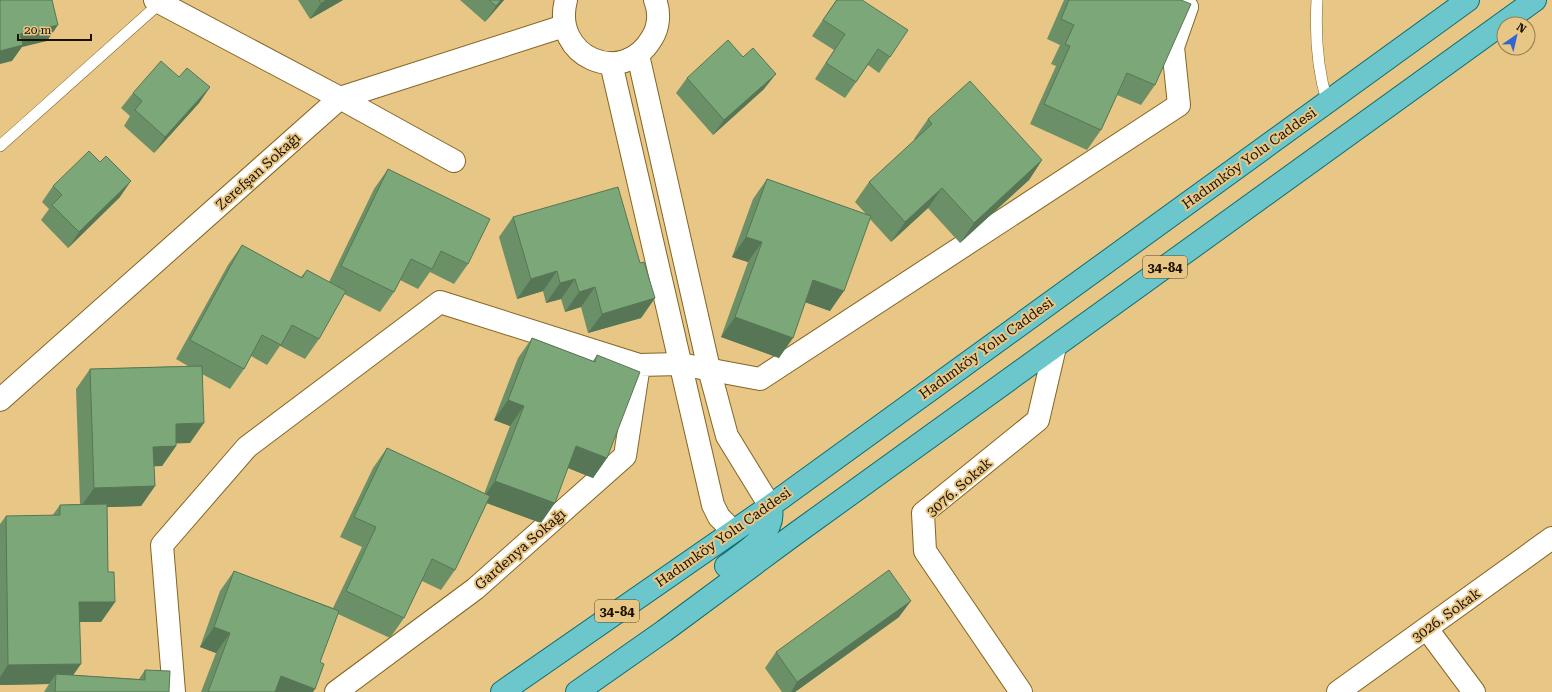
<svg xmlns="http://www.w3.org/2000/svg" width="1552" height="692" font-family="'Roboto Serif',serif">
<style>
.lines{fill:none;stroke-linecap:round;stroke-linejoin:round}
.service-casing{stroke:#846523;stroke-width:12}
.minor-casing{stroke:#846523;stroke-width:24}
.tertiary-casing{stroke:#846523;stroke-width:24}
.primary-casing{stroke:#106e70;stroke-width:24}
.service{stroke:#fff;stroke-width:11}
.minor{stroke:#fff;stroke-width:22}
.tertiary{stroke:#fff;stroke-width:22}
.primary{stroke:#6cc7cd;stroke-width:22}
.wall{fill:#6b9068}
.shaded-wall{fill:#577655}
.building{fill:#7ca879;stroke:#577655}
.labels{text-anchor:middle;stroke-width:4;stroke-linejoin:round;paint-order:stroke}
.shield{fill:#e8c685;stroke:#594728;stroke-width:1}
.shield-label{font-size:13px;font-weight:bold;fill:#1c1000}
.street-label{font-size:14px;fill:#1c1000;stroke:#e8c685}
</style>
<rect width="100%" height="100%" fill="#e8c685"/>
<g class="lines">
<defs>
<path id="service" d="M 1317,0 C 1315,34 1317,68 1327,101
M 0,146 L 160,3"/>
<path id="minor" d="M 155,0 L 340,98 L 454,161
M 0,400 L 340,98 L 564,26
M 1427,629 L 1474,692
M 174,692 L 162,545 L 247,447 L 440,302 L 639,365 L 680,364 L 760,379 L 1179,105 L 1173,47 L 1187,7 L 1178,0
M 336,692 L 475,589 L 625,456 L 639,365
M 1021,692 L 925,551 L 923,513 L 1038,420 L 1055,347
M 1338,692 L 1552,538"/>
<path id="tertiary" d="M 566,0 C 551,57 623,88 652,38 C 659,27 660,12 655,0
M 638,55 L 709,369 L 727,436 L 770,506
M 611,63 L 713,505 L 719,517 L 733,531"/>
<path id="primary" d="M 726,566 C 744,553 779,532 770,506
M 502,692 L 770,506 L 1468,0
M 577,692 L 664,631 L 795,534 L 1535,0"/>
</defs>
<use href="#service" class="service-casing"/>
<use href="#minor" class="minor-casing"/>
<use href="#tertiary" class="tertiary-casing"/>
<use href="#primary" class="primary-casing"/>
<use href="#service" class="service"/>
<use href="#minor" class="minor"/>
<use href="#tertiary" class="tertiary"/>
<use href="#primary" class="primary"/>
</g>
<path class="wall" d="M 298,0 L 343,0 L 310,19 Z
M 460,0 L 504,0 L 485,22 Z
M 836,0 L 862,0 L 890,57 L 879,73 L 868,65 L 845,98 L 815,79 L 834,50 L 812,36 Z
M 1064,0 L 1181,0 L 1155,85 L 1141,105 L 1117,95 L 1101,130 L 1087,150 L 1030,124 L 1056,66 L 1051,64 L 1060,45 L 1047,39 Z
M 743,57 L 764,89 L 713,135 L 676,93 L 687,78 Z
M 179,77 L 210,87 L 199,103 L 154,153 L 124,126 L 130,116 L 121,108 L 133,93 Z
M 928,119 L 1042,160 L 1029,180 L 960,243 L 928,208 L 891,242 L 870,219 L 830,311 L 805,302 L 779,358 L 721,337 L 748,262 L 732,257 L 753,199 L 767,179 L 866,214 L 855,202 L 869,182 L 915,140 L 914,139 Z
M 388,169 L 468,264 L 454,284 L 430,272 L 418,289 L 400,280 L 394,292 L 380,312 L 344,294 L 319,339 L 305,359 L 280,346 L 267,365 L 251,356 L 244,369 L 230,389 L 202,374 L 190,443 L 176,443 L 176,446 L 162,466 L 154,466 L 155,486 L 141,506 L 107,507 L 108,572 L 115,602 L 101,622 L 80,622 L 73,675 L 139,679 L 145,670 L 169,692 L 44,692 L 49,684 L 0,685 L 0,524 L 6,516 L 52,516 L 60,505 L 80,504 L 76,389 L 90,369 L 188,366 L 176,359 L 228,265 L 242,245 L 301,277 L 307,270 L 329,282 L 374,189 Z
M 53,186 L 120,197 L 68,248 L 41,220 L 49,209 L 42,202 Z
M 513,217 L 640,263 L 655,298 L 641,318 L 588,333 L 581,307 L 565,312 L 561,299 L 546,303 L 543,291 L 517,299 L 499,237 Z
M 532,338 L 593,361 L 597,355 L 607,458 L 593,478 L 568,468 L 541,523 L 487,503 L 455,570 L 441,590 L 422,581 L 404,618 L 390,638 L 338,614 L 320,662 L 313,692 L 201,692 L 216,653 L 200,647 L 220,591 L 234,571 L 333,608 L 362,547 L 340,537 L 373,468 L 387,448 L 484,494 L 510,426 L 494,420 L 518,358 Z
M 899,617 L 795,692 L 782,692 L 765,668 L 776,652 Z"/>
<path class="shaded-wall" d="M 327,0 L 343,0 L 310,19 L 321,3 Z
M 501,0 L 504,0 L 485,22 L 496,6 Z
M 58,25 L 47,41 L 22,47 L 12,61 L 0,64 L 0,51 L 20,34 Z
M 776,74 L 764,89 L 713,135 L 724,120 Z
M 210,87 L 199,103 L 154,153 L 165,137 Z
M 1042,160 L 1029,180 L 960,243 L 974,223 Z
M 131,181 L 120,197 L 68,248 L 79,232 Z
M 942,188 L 928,208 L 891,242 L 905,222 Z
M 746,237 L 762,242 L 748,262 L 732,257 Z
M 557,271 L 543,291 L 517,299 L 531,279 Z
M 575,279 L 561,299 L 546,303 L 560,283 Z
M 813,280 L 844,291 L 830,311 L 799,300 Z
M 595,287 L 581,307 L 565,312 L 579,292 Z
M 655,298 L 641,318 L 588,333 L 602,314 Z
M 735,317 L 793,338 L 779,358 L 721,337 Z
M 508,400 L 524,406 L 510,426 L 494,420 Z
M 204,423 L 190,443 L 162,444 L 176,424 Z
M 176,446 L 162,466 L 139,467 L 153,447 Z
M 576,446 L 607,458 L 593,478 L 563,466 Z
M 495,481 L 555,503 L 541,523 L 481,501 Z
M 155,486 L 141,506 L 80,508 L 94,488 Z
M 911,601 L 899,617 L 795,692 L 791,692 L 797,682 Z
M 79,602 L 115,602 L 101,622 L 65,622 Z
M 214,627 L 230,633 L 216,653 L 200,647 Z
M 81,664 L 67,684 L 56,674 L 49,684 L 0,685 L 0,677 L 8,665 Z
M 281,676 L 315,689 L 313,692 L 270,692 Z"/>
<path class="building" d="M 0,0 L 52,0 L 58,25 L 20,34 L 23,45 L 0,51 Z
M 319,0 L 327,0 L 321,3 Z
M 489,0 L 501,0 L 496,6 Z
M 837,0 L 862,0 L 908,30 L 890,57 L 878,49 L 856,82 L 826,63 L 845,34 L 823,20 Z
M 1069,0 L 1181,0 L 1191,4 L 1155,85 L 1127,73 L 1101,130 L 1044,104 L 1070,46 L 1065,44 L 1074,25 L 1061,19 Z
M 728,40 L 743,57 L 753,48 L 776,74 L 724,120 L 687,78 Z
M 161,61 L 179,77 L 187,68 L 210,87 L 165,137 L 135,110 L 142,101 L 133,93 Z
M 970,81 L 1042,160 L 974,223 L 942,188 L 905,222 L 869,182 L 932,124 L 928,119 Z
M 89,151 L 100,162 L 106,156 L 131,181 L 79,232 L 52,205 L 62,195 L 53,186 Z
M 388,169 L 490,219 L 468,264 L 441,251 L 432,269 L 411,259 L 394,292 L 341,266 Z
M 767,179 L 871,216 L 844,291 L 813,280 L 793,338 L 735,317 L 762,242 L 746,237 Z
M 618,187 L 640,263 L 644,262 L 655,298 L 602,314 L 595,287 L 579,292 L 575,279 L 560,283 L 557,271 L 531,279 L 513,217 Z
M 242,245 L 302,278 L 307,270 L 346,291 L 319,339 L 292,325 L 281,345 L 262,335 L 244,369 L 190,340 Z
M 532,338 L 595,362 L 597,355 L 640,372 L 607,458 L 576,446 L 555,503 L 495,481 L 524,406 L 508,400 Z
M 202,366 L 204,423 L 176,424 L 176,446 L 153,447 L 155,486 L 94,488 L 90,369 Z
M 387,448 L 490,496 L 455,570 L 432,559 L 404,618 L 346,591 L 376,527 L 354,517 Z
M 107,504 L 108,572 L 114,572 L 115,602 L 79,602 L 81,664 L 8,665 L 6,516 L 60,515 L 60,505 Z
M 889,570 L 911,601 L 797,682 L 776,652 Z
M 234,571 L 339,611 L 320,662 L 324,664 L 315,689 L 281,676 L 275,692 L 208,692 L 230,633 L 214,627 Z
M 145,670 L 170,671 L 169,692 L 55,692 L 56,674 L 145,680 Z"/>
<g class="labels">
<g class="shield">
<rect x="1143" y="256" width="44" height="22" rx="3"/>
<rect x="595" y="600" width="44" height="22" rx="3"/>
</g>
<g class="shield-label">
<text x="1165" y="272">34-84</text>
<text x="617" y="616">34-84</text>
</g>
<g class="street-label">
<text transform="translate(1249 158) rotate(-36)" y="5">Hadımköy Yolu Caddesi</text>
<text transform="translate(258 171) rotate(-42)" y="5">Zerefşan Sokağı</text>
<text transform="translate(986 348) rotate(-36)" y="5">Hadımköy Yolu Caddesi</text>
<text transform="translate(959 487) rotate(-41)" y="5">3076. Sokak</text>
<text transform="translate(723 537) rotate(-35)" y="5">Hadımköy Yolu Caddesi</text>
<text transform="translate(520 549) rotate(-41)" y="5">Gardenya Sokağı</text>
<text transform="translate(1446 615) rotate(-36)" y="5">3026. Sokak</text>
</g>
</g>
<g transform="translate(1516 36) rotate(34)"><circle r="19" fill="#e8c685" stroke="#967d50"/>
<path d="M0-3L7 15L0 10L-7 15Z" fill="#3264d3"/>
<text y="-6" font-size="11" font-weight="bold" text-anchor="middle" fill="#1c1000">N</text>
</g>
<path d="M18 34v6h73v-6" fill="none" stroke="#1c1000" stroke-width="2"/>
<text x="24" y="34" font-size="12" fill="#1c1000" stroke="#e8c685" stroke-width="3" paint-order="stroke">20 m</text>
</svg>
